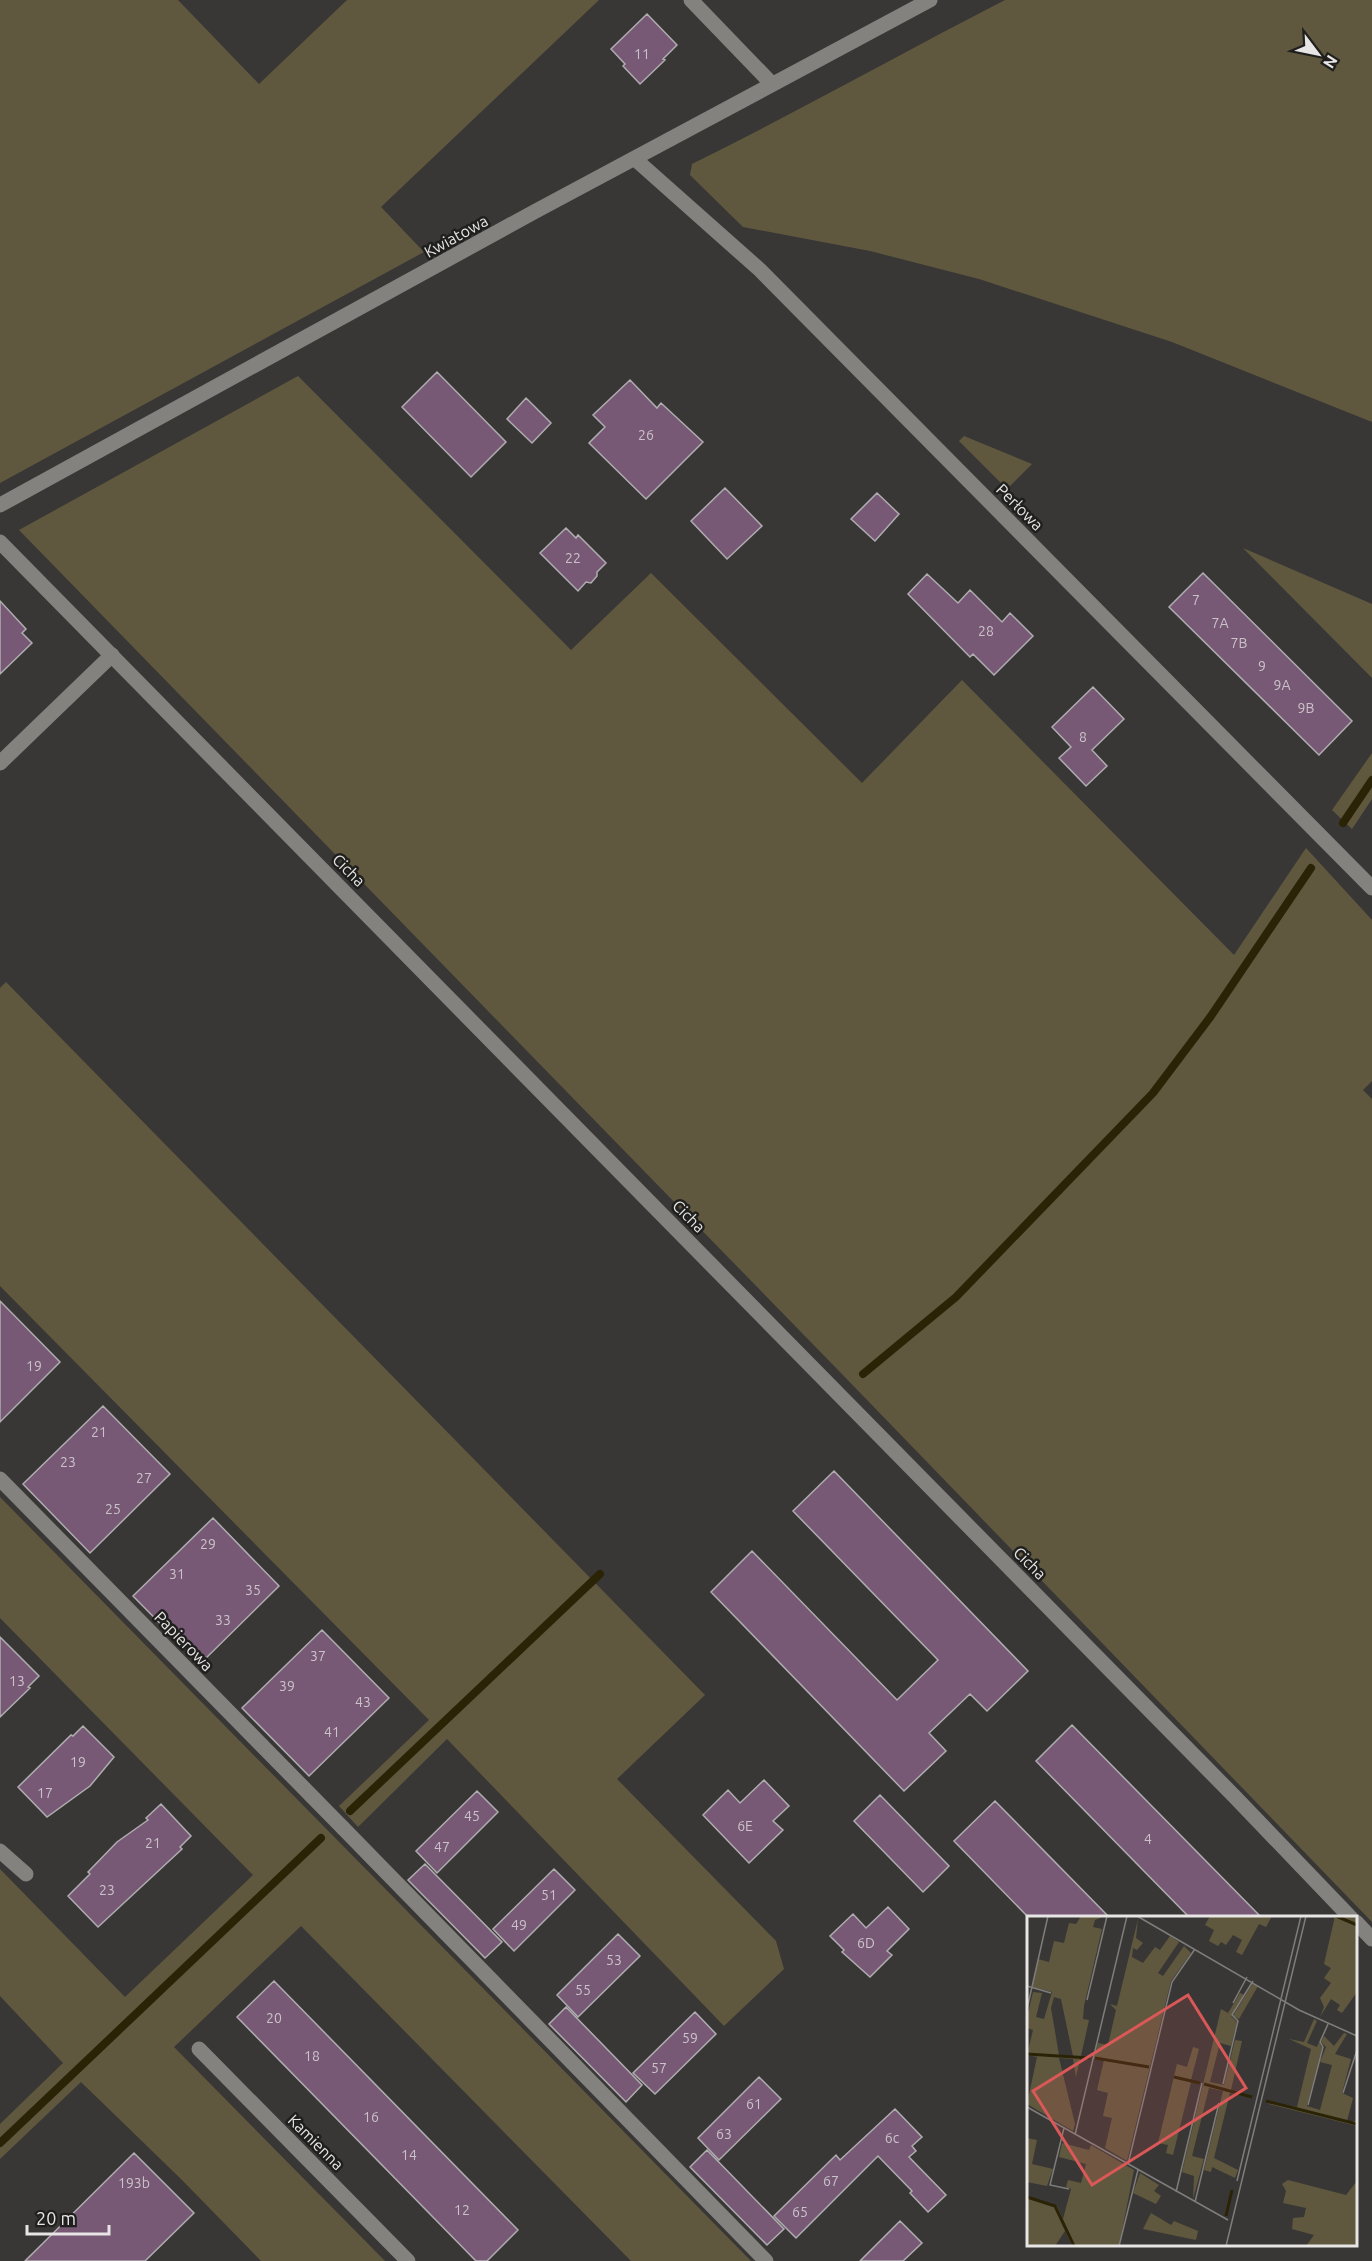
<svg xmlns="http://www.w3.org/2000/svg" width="1372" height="2261" font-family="Ubuntu,sans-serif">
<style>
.green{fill:#60583e}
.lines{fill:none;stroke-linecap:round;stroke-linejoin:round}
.stream{stroke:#2b2306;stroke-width:8}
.building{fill:#775976;stroke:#afadaf;stroke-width:1.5}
.lane{stroke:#83827f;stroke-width:15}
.street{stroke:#83827f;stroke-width:15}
.labels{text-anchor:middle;stroke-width:5;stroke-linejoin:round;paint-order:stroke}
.number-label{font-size:14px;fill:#cbc3c9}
.street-label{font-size:16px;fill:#e7e6e5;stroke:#1f1f1e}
.inset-river{fill:none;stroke:#2b2306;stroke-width:3}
.inset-road{fill:none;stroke:#7e7d7b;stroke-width:1.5}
.view{fill:#da5857;fill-opacity:0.15;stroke:#da5857;stroke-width:3}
.inset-edge{fill:none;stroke:#e7e6e5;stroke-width:3}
</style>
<rect width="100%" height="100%" fill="#383735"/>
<path class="green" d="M 0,0 L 178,0 L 259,84 L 347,0 L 599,0 L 381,207 L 424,252 L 0,483 Z
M 1005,0 L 1372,0 L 1372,422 L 1172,342 L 979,279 L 870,251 L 743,227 L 690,175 L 692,164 C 797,112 900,54 1005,0 Z
M 298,376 L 571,650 L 651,573 L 862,783 L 962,680 L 1234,955 L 1306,848 L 1372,920 L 1372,1081 L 1363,1090 L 1372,1099 L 1372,1922 L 840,1372 L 19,530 Z
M 964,436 L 1032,464 L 1007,489 L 959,441 Z
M 1243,548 L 1372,604 L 1372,678 Z
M 1372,753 L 1372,799 L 1352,829 L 1332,810 Z
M 6,982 L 705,1695 L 617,1779 L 776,1941 L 784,1969 L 724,2026 L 447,1739 L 358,1827 L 339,1806 L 429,1720 L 0,1286 L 0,988 Z
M 0,1497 L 751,2261 L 631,2261 L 301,1926 L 174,2047 L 385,2261 L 261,2261 L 182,2180 L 81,2082 L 0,2159 L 0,2124 L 63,2063 L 0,1996 L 0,1869 L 125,1997 L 253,1875 L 0,1618 Z"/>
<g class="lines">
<path class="stream" d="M 1343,823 L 1372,780
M 863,1374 L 956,1297 L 1153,1093 L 1211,1016 L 1311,868
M 350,1811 L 600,1574
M 0,2143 L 321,1838"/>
</g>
<path class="building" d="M 647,14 L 677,45 L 663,59 L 665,60 L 640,84 L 623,66 L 625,64 L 611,49 Z
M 437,372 L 506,442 L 471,477 L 402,407 Z
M 630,380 L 657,408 L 661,403 L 703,442 L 646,499 L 589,443 L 605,427 L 593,415 Z
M 526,398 L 551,423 L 532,443 L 507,419 Z
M 725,488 L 762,526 L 727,559 L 691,521 Z
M 877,493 L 899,514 L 875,541 L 851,519 Z
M 566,528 L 576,538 L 578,535 L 606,563 L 597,572 L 597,576 L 591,583 L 586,582 L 578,591 L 540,553 Z
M 1203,573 L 1352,721 L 1319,755 L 1169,607 Z
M 927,574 L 958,603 L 970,590 L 1002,622 L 1010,613 L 1033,636 L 994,675 L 973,654 L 970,657 L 908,594 Z
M 0,601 L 26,629 L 22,633 L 32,643 L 0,674 Z
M 1093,687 L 1124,719 L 1092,750 L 1107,766 L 1086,786 L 1059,758 L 1071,747 L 1052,727 Z
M 0,1301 L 60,1362 L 0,1422 Z
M 103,1406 L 170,1474 L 90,1553 L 23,1484 Z
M 834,1471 L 1028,1671 L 987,1711 L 970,1694 L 929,1733 L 946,1751 L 904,1791 L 711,1592 L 752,1551 L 897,1700 L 938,1660 L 793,1511 Z
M 213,1518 L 279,1586 L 200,1664 L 133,1596 Z
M 322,1630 L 389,1698 L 309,1776 L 242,1708 Z
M 0,1637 L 39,1676 L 28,1687 L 30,1688 L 0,1717 Z
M 1072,1725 L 1261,1917 L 1189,1917 L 1036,1761 Z
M 83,1726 L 114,1757 L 90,1786 L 47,1817 L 18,1787 L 71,1735 L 73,1736 Z
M 764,1780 L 789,1806 L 773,1821 L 783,1830 L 749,1863 L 703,1815 L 728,1790 L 740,1803 Z
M 477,1791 L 498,1812 L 437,1873 L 416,1851 Z
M 880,1795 L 949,1866 L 923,1892 L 854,1821 Z
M 995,1801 L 1109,1917 L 1028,1917 L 954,1841 Z
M 161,1804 L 191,1836 L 180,1847 L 182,1849 L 98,1927 L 68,1896 L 90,1874 L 88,1872 L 117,1842 L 148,1820 L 146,1818 Z
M 425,1864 L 502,1942 L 485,1958 L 408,1880 Z
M 554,1869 L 575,1890 L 514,1951 L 493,1929 Z
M 888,1907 L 909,1929 L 887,1951 L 892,1955 L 870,1977 L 842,1952 L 844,1950 L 830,1936 L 853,1914 L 866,1928 Z
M 618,1934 L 640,1956 L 578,2017 L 557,1995 Z
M 274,1981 L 518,2230 L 487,2261 L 476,2261 L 237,2017 Z
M 566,2007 L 642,2085 L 626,2102 L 549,2024 Z
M 695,2012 L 716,2034 L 655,2094 L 633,2073 Z
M 759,2077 L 781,2099 L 719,2160 L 698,2138 Z
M 895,2109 L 922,2137 L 912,2146 L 916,2151 L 909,2157 L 946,2195 L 928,2212 L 910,2193 L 912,2191 L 878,2156 L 796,2238 L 774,2216 L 836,2155 L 840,2160 Z
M 707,2150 L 784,2229 L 767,2245 L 690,2167 Z
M 134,2153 L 194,2213 L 145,2261 L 25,2261 Z
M 900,2221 L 922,2243 L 903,2261 L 860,2261 Z"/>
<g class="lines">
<path class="lane" d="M 0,763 L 112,655
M 343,1828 L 766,2261"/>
<path class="street" d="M 691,0 L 772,84
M 635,159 L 760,270 L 1372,888
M 0,505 L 534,212 L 930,0
M 0,542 L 1235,1797 L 1351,1918
M 0,1479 L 343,1828
M 0,1851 L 26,1874
M 1356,1922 L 1372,1939
M 199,2049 L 408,2261"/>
</g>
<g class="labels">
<g class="number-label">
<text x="642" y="59">11</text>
<text x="646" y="440">26</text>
<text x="573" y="563">22</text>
<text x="1196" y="605">7</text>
<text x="1220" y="628">7A</text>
<text x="986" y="636">28</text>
<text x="1239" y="648">7B</text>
<text x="1262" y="671">9</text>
<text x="1282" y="690">9A</text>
<text x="1306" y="713">9B</text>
<text x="1083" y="742">8</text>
<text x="34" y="1371">19</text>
<text x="99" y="1437">21</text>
<text x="68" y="1467">23</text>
<text x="144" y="1483">27</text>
<text x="113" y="1514">25</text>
<text x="208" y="1549">29</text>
<text x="177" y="1579">31</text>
<text x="253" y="1595">35</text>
<text x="223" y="1625">33</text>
<text x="318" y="1661">37</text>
<text x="17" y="1686">13</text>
<text x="287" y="1691">39</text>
<text x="363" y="1707">43</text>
<text x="332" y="1737">41</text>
<text x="78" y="1767">19</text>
<text x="45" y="1798">17</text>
<text x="472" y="1821">45</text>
<text x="745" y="1831">6E</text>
<text x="1148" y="1844">4</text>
<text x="153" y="1848">21</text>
<text x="442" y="1852">47</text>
<text x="107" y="1895">23</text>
<text x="549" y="1900">51</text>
<text x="519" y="1930">49</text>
<text x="866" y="1948">6D</text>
<text x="614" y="1965">53</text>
<text x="583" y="1995">55</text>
<text x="274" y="2023">20</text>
<text x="690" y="2043">59</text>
<text x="312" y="2061">18</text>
<text x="659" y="2073">57</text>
<text x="754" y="2109">61</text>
<text x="371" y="2122">16</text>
<text x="724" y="2139">63</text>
<text x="892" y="2143">6c</text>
<text x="409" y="2160">14</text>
<text x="831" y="2186">67</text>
<text x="134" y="2188">193b</text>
<text x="462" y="2215">12</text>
<text x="800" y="2217">65</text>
</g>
<g class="street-label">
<text transform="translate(456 236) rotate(-29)" y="6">Kwiatowa</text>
<text transform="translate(1020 507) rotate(45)" y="6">Perłowa</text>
<text transform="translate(349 870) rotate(45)" y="6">Cicha</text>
<text transform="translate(689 1216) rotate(45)" y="6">Cicha</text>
<text transform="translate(1030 1563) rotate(45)" y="6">Cicha</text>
<text transform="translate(184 1641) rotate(46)" y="6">Papierowa</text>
<text transform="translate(316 2142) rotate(45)" y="6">Kamienna</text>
</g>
</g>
<g transform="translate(1027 1916)">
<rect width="330" height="330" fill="#383735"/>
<path d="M 54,0 L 78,0 L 68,4 L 66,11 L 75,13 L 57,90 L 56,103 L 62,104 L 54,140 L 63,143 L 53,143 L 49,161 L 46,143 L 32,142 L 48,208 L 46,215 L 0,188 L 10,141 L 0,139 L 6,114 L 0,112 L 0,101 L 6,76 L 15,77 L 9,101 L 17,103 L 25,76 L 5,71 L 11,43 L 22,46 L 27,25 L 37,27 L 42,7 L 49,8 ZM 27,81 L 34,83 L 46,140 L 32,139 L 24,92 ZM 183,0 L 245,0 L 239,11 L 232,8 L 215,39 L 209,36 L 215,24 L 206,19 L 199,29 L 194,26 L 191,30 L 182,25 L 187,14 L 178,9 ZM 308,0 L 330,0 L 330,76 L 315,97 L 310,94 L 313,89 L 304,83 L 293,101 L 297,91 L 293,82 L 304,67 L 297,62 L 304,52 L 297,48 ZM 111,3 L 109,22 L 116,27 L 110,34 L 106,32 L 105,41 L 116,47 L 128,31 L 133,34 L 143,20 L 152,26 L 131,57 L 136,60 L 157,30 L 164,37 L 144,65 L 100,245 L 78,232 L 85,202 L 76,200 L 81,177 L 70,174 L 77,144 L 67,143 L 71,127 L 81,129 L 89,94 L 83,88 L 90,90 ZM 226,67 L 231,70 L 212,103 L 206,100 ZM 213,77 L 217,79 L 204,100 L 210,106 L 204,130 L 193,127 L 183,166 L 197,169 L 208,124 L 215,125 L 204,174 L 225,180 L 203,177 L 187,242 L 211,254 L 208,262 L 185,251 L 184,256 L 177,254 L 196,175 L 182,172 L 165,240 L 177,243 L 166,283 L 167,260 L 155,256 L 194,93 L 201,97 ZM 287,103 L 290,105 L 280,127 L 290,131 L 292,126 L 295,132 L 280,190 L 293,194 L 305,149 L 293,146 L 299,131 L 294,126 L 297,120 L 307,130 L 317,117 L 320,118 L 308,138 L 324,143 L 315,177 L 326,182 L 320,205 L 330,205 L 330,210 L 238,187 L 270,191 L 284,133 L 262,123 L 277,126 ZM 166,131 L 172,133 L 164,164 L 174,166 L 164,166 L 146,239 L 139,237 L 141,229 L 131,227 L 150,148 L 160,151 ZM 0,222 L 10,224 L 5,248 L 26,253 L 20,270 L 0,266 ZM 35,227 L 62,234 L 64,229 L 107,254 L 92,330 L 45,330 L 38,315 L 28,330 L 0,330 L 0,280 L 30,290 L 36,303 L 44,273 L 39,271 L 41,264 L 54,267 L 59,248 L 32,241 ZM 113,257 L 132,269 L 127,275 L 134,280 L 129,288 L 106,277 ZM 261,264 L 319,279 L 330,265 L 330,330 L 279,330 L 287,319 L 265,313 L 266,302 L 277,301 L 279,292 L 256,287 L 259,275 L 255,268 ZM 124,297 L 144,309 L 147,305 L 171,315 L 169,324 L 116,313 Z" fill="#60583e" fill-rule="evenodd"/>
<path class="inset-river" d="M 309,0 L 330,9M 0,138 L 63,142M 68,142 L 122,151M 147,161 L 173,167M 177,168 L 225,181M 239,185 L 330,208M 0,281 L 28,290 L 47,330M 199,300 L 205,274"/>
<path class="inset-road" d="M 110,0 L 272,94 L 330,120M 0,70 L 24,77M 60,84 L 80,0M 206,87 L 220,61M 0,93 L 21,0M 196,168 L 211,105 L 205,99 L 226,65M 316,177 L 330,134M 281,189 L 296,131 L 293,126 L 301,108M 0,191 L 201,304M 37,212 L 23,269 L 42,273M 48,219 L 100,0M 101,248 L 145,66 L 168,33M 210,265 L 274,0M 149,276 L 175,167M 168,286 L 192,187M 92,330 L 111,254M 199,330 L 279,0"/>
<path class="view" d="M 161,79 L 219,172 L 65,269 L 6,175 Z"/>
<rect width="330" height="330" class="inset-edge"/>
</g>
<g transform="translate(1318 54) rotate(122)" stroke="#1f1f1e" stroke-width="4.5" paint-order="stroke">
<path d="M0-4.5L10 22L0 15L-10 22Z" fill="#e7e6e5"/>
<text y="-9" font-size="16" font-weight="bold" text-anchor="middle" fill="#e7e6e5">N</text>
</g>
<path d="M27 2225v9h82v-9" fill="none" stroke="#e7e6e5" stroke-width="3"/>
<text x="36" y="2225" font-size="18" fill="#e7e6e5" stroke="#1f1f1e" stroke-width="4.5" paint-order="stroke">20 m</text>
</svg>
